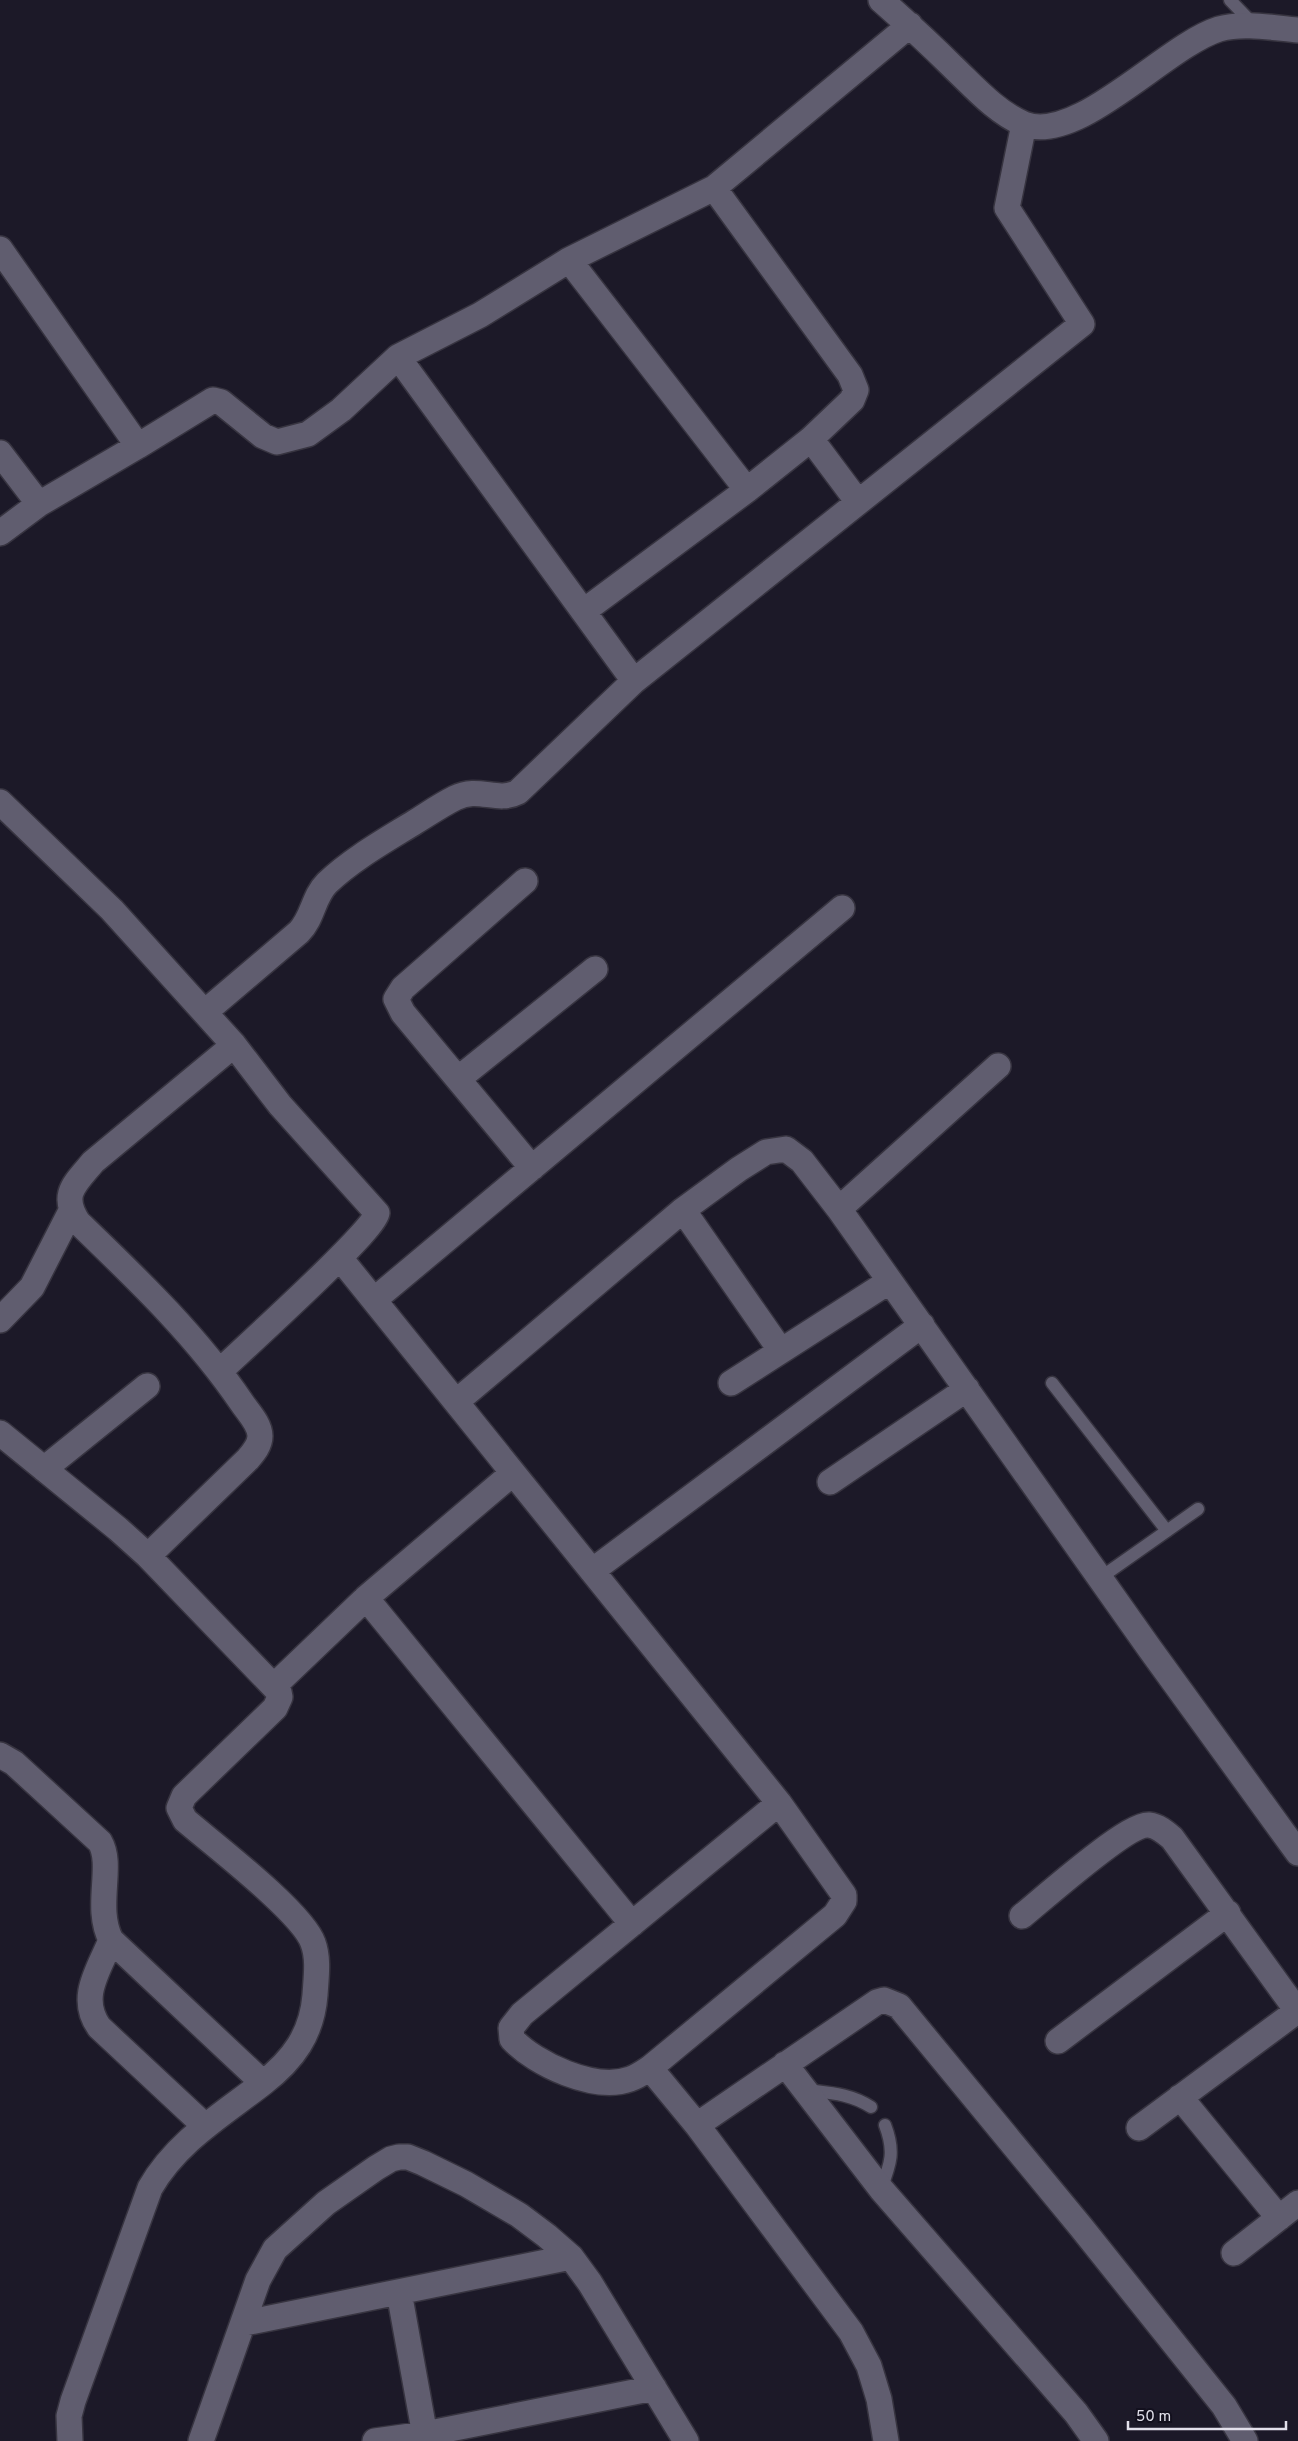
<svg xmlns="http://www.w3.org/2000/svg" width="1298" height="2441" font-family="Overpass,sans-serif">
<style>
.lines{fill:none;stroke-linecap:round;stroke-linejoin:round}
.service-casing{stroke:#373440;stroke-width:15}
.minor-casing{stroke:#373440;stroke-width:28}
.service{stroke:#605d6f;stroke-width:12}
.minor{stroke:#605d6f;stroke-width:25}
</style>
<rect width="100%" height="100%" fill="#1c1928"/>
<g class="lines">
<defs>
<path id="service" d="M 1230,0 L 1254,25
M 1052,1383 L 1167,1531
M 1100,1578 L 1198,1509
M 807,2090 C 831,2093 851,2094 871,2107
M 881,2189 C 891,2163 895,2151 885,2125"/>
<path id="minor" d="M 881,0 C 906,22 930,44 953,67 C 974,87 997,113 1024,124 C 1078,145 1165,46 1219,29 C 1243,22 1274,28 1298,30
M 0,249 L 138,446 L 39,504 L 0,533
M 569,260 L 747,490
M 398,357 L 634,681 L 1082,324 L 1007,208 L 1024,124
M 811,439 L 858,502
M 138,446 L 213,400 L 221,402 L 263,436 L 277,442 L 308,434 L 341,410 L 398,357 L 480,315 L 569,260 L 714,188 L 910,25
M 0,453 L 39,504
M 584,611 L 747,490 L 811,439 L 852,400 L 856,390 L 850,375 L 714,188
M 0,802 L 112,910 L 234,1045 L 280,1105 L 377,1213 C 376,1229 241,1351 220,1371
M 525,881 L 403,988 L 396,999 L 403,1013 L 532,1168
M 205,1012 L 299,932 C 313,918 313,897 327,883 C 352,859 386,840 415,822 C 428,814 441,805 455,798 C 479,786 497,803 518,792 L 634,681
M 458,1079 L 595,969
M 839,1209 L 998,1066
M 683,1210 L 781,1351
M 340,1258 L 779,1803 L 844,1895 L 844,1901 L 835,1915 L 650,2068 C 644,2072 637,2077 630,2079 C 595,2092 535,2064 512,2039 L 511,2028 L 522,2014 L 779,1803
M 374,1300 L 842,908
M 0,1320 L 32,1287 L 71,1211
M 731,1383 L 890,1281
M 456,1402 L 683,1210 L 739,1169 L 766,1152 L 786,1149 L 802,1161 L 839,1209 L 1150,1649 L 1298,1853
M 0,1433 L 118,1529 L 148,1556 L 279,1692 L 280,1697 L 275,1708 L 184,1796 L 179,1808 L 185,1820 C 213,1844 303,1913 313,1943 C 319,1959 316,1978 315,1995 C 312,2034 293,2060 263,2083 C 222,2115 177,2141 150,2188 L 73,2401 L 69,2416 L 70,2441
M 44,1469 L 147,1386
M 830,1482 L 967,1389
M 148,1556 L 248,1459 C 254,1452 260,1445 260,1436 C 260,1424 248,1412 242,1403 C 196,1335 137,1279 78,1222 C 60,1194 75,1184 93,1162 L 234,1045
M 592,1571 L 922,1325
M 366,1598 L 632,1924
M 274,1686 L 366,1598 L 513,1473
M 0,1755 L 14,1763 L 100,1842 C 114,1866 94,1907 111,1940 L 263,2083
M 1022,1916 C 1043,1899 1128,1823 1149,1825 C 1158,1826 1165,1832 1172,1838 L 1298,2012
M 111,1940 C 99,1970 78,1997 99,2027 L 205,2126
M 1058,2041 L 1228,1913
M 785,2064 L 881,2189 L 1076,2413 L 1096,2441
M 650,2068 L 697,2125 L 851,2332 L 869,2366 L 879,2399 L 886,2441
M 1180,2097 L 1279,2218
M 697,2125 L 877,2002 L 884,2000 L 899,2006 L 1081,2227 L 1224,2406 L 1245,2441
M 1139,2128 L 1297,2011
M 1234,2253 L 1298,2203
M 399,2292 L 426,2441
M 245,2323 L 571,2257
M 201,2441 L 258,2280 L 275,2249 L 326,2203 L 376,2168 L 391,2159 L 399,2157 L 408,2157 L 423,2163 L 466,2184 L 519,2215 L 547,2236 L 571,2257 L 590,2283 L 686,2441
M 375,2441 L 425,2434 L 654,2388"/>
</defs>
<use href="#service" class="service-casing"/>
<use href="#minor" class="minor-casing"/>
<use href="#service" class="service"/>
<use href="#minor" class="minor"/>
</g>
<path d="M1128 2421v8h158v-8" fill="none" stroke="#e2e0eb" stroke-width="2.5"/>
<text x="1136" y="2421" font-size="15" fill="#e2e0eb" stroke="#13101e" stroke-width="4" paint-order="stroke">50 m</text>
</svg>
